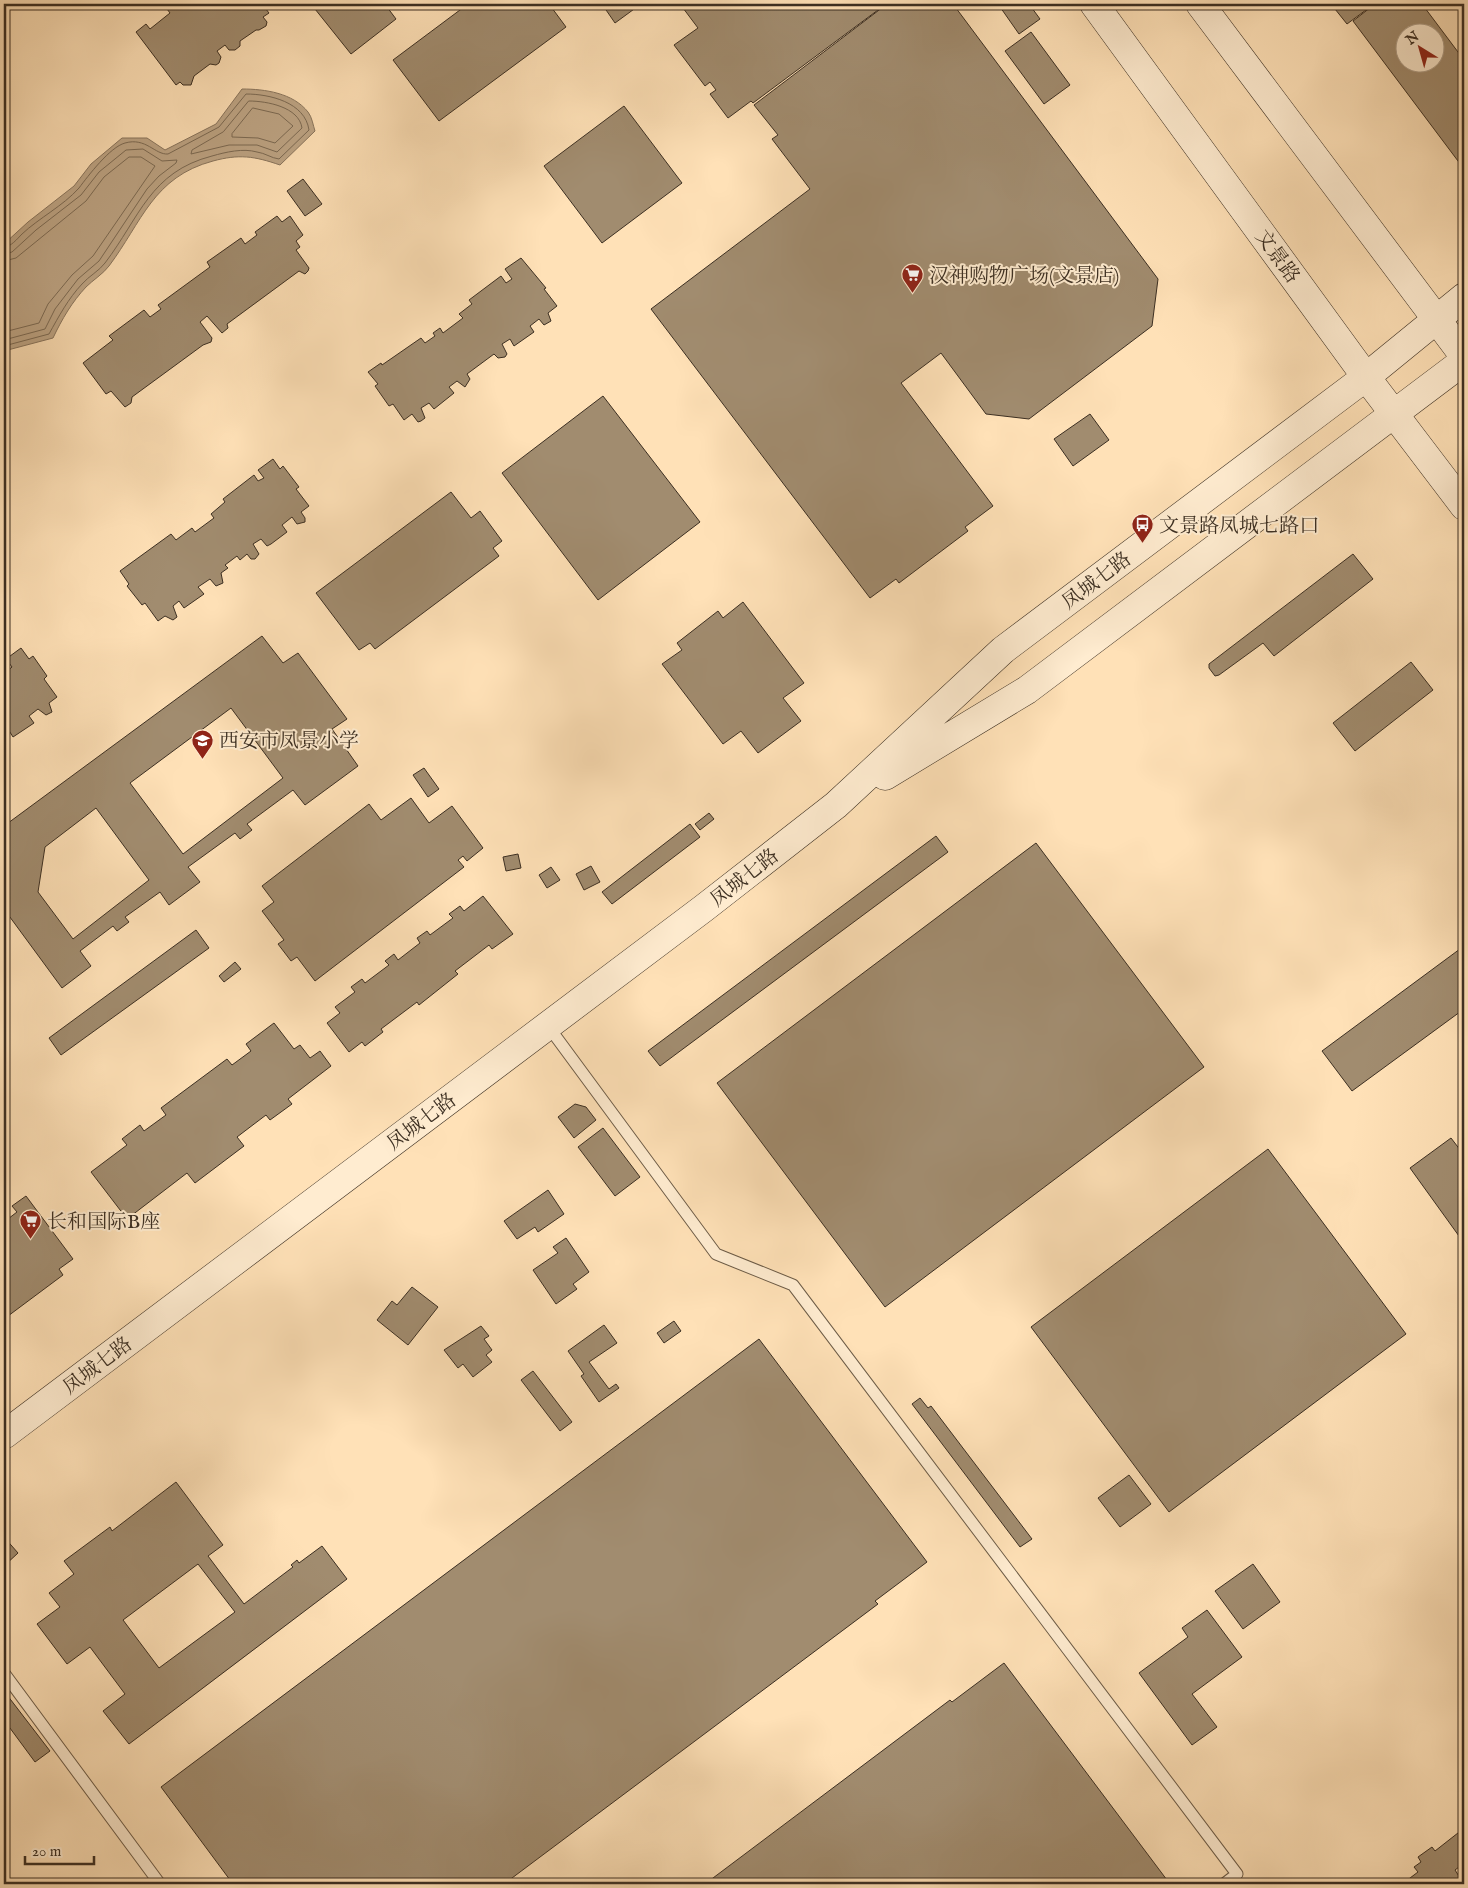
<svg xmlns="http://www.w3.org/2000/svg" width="1468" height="1888" font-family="'IM FELL English','Noto Serif SC',serif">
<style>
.water{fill:#bda484;stroke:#89755d}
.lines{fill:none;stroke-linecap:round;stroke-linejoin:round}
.shore{stroke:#7c6a53;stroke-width:1}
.building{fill:#a18c6f;stroke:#3c2f22;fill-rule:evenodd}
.lane-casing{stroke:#6d5c47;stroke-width:13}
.secondary-casing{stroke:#3c2f22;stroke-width:29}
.lane{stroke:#ffecd0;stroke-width:11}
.secondary{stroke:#ffecd0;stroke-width:28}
.labels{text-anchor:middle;stroke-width:4;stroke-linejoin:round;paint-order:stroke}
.street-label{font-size:20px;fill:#3c2f22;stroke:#ffecd0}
.poi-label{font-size:20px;fill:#3c2f22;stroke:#ffecd0;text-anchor:start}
</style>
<rect width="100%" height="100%" fill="#ffe1b7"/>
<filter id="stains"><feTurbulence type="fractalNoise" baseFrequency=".004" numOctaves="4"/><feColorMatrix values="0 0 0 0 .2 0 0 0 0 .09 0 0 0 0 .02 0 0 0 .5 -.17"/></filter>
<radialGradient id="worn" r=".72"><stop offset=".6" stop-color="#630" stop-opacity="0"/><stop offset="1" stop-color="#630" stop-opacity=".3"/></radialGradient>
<path class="water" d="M 242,89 C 265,89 293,93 308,112 C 312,117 313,125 315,131 L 280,165 C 254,156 239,154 213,161 C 153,177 142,222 109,266 C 103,274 93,280 86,287 C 72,302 62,319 53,338 L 4,351 L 4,244 L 28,222 L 74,186 L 91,164 L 122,138 L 147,138 L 165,150 L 216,124 Z"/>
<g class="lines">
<path class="shore" d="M 249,101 C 267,101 299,107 302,128 L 277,152 L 257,145 L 229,145 L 191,154 L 192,150 L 223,132 Z
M 253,108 L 279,114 L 293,126 L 275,143 L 258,138 L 232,137 L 232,134 Z
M 4,247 C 11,247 17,239 22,234 C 39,218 63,206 79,188 C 88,176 110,147 125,143 C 146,137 155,155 168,154 L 219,127 L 246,94 C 269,94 305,102 309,130 L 279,159 C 271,158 265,153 257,152 C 243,148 226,152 212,156 C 150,172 140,217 105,263 C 99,271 89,276 82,284 C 68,299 59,316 49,334 L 4,346
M 4,254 L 12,252 L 36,230 L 81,195 L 99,172 L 126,150 L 143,149 L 162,161 L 177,160 L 176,163 L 159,176 L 147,189 L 99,261 L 78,279 L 55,309 L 45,329 L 4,340
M 4,261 L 16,258 L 86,201 L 104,177 L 129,157 L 141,157 L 155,166 L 93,256 L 72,275 L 48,304 L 39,323 L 4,332"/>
</g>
<path class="building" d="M 173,4 L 262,4 L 269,13 L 263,17 L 267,22 L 266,26 L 259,30 L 256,30 L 240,41 L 240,46 L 235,50 L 229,50 L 225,45 L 217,51 L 221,57 L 219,63 L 216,65 L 210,64 L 194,76 L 191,85 L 183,85 L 180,82 L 176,85 L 136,32 L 146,24 L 150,29 L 170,13 L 167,9 Z
M 311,4 L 392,4 L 387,7 L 396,19 L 351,54 Z
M 468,4 L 549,4 L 566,27 L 439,121 L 393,60 Z
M 609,4 L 608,4 L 641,4 L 615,23 L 604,7 Z
M 680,4 L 886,4 L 753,103 L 751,101 L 728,118 L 710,94 L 716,90 L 710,82 L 705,86 L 674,45 L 698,28 Z
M 887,4 L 953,4 L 1158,279 L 1152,326 L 1029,419 L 986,414 L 941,353 L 901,383 L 993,506 L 965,527 L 968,531 L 899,583 L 896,579 L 870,598 L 651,309 L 810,189 L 772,139 L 778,135 L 754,105 Z
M 998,4 L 1029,4 L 1040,19 L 1019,34 Z
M 1331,4 L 1374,4 L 1347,24 Z
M 1375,4 L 1422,4 L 1464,60 L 1464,169 L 1353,21 ZM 1406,32 L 1436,32 L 1436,62 L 1406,62 Z
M 1031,32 L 1070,85 L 1044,104 L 1005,51 Z
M 624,106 L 682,183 L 602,243 L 544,166 Z
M 303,179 L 322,204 L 305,216 L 287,191 Z
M 277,216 L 282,222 L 290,216 L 303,235 L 296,241 L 300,247 L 296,250 L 309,268 L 308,271 L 305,274 L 299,271 L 227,324 L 228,328 L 222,333 L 207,316 L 200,322 L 212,338 L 211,342 L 203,345 L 132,397 L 131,403 L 125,407 L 111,391 L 106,394 L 83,363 L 113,340 L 109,336 L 144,310 L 150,317 L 161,309 L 158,305 L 210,267 L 207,262 L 241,238 L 245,244 L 257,235 L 255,232 Z
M 521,258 L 546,288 L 544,289 L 557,306 L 548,313 L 551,321 L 544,325 L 539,319 L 530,326 L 534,332 L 514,346 L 510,339 L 502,344 L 507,354 L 505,357 L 498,358 L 494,354 L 467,374 L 470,379 L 465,387 L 457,381 L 449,387 L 454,393 L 434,409 L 429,403 L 421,408 L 425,418 L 421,421 L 418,422 L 412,414 L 404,420 L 393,404 L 389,406 L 375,386 L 378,384 L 368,372 L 381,363 L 382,365 L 421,338 L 425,343 L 435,336 L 433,333 L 440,328 L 443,333 L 463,318 L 459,314 L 472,304 L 469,300 L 501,276 L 506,283 L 512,279 L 505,269 Z
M 603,396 L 700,522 L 598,600 L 502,473 Z
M 1090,414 L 1109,440 L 1073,466 L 1054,439 Z
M 273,459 L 280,469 L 283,466 L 299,487 L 296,489 L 309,506 L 301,512 L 305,518 L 305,522 L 297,524 L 292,517 L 282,525 L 287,532 L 271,544 L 267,546 L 261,539 L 253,544 L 259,554 L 255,559 L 251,559 L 247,554 L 240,560 L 237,556 L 225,565 L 228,568 L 221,573 L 223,583 L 216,586 L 210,579 L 198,587 L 204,594 L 184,608 L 179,601 L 173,606 L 177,617 L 173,620 L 165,616 L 158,621 L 145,603 L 142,605 L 127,586 L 129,584 L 120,571 L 171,534 L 176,540 L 192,528 L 195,532 L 214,518 L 211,514 L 225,502 L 223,499 L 254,475 L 258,481 L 264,478 L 258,470 Z
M 451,492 L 471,518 L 480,511 L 502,541 L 493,548 L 499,556 L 375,649 L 370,643 L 359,650 L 316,593 Z
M 1353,554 L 1373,579 L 1274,656 L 1263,643 L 1219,675 L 1215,676 L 1209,668 L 1209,664 Z
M 743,602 L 804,683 L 783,698 L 801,721 L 758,753 L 741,731 L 723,744 L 662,664 L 682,650 L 677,643 L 718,611 L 723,618 Z
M 262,636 L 283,663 L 298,653 L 347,719 L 332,729 L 358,766 L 305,805 L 293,790 L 247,824 L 252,830 L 240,839 L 235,833 L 188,867 L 200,882 L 169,905 L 160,892 L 125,917 L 129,922 L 117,931 L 113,926 L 80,951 L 91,966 L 62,988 L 4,909 L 4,826 ZM 231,708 L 283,778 L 183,854 L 130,783 ZM 96,808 L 149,880 L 73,939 L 38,892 L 45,847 Z
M 21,648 L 29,659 L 33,656 L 47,676 L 44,679 L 57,697 L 49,703 L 52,712 L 46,715 L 38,709 L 29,716 L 34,723 L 13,737 L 8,729 L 4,732 L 4,669 L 6,672 L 12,667 L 6,659 Z
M 1411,662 L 1433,690 L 1355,751 L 1333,723 Z
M 424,768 L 439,789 L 428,797 L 413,775 Z
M 411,798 L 429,823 L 452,806 L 483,848 L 467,861 L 463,856 L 458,860 L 464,867 L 315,981 L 297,957 L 291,961 L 278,944 L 284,940 L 262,911 L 274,902 L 262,886 L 369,804 L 381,820 Z
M 709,813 L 714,819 L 700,830 L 695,824 Z
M 690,824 L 700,837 L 612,904 L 602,892 Z
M 936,836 L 948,852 L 660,1066 L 648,1051 Z
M 1036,843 L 1204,1067 L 885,1307 L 717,1083 Z
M 518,854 L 521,868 L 506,871 L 503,857 Z
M 591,866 L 600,882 L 584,890 L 576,874 Z
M 551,867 L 560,880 L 547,888 L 539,875 Z
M 483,896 L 513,934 L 492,949 L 489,945 L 455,971 L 458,974 L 419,1005 L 417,1002 L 381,1029 L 383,1032 L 365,1046 L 362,1042 L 349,1052 L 327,1023 L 340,1013 L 335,1007 L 355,992 L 351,987 L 362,979 L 365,983 L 389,965 L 385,961 L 394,954 L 398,960 L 420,943 L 417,938 L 427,931 L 430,935 L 453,918 L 449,914 L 460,906 L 464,911 Z
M 196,930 L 209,948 L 61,1055 L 49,1038 Z
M 1464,946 L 1464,1009 L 1352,1091 L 1322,1051 Z
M 235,962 L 241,969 L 224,982 L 219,976 Z
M 274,1023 L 294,1049 L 300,1045 L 310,1058 L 320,1051 L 331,1066 L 288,1099 L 292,1104 L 270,1120 L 266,1115 L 237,1137 L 244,1146 L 195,1183 L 187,1173 L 127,1219 L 91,1172 L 127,1145 L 122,1139 L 140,1125 L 144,1131 L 166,1115 L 161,1108 L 227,1059 L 232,1065 L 251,1051 L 246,1044 Z
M 575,1104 L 586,1107 L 596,1120 L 574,1138 L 558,1117 Z
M 603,1128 L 640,1177 L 615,1196 L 578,1147 Z
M 1451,1138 L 1464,1155 L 1464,1243 L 1410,1168 Z
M 1268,1149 L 1406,1334 L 1169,1512 L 1031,1327 Z
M 548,1190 L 564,1214 L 538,1232 L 535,1227 L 517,1239 L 504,1221 Z
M 26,1196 L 73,1259 L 59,1269 L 63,1275 L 4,1319 L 4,1222 L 17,1212 L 12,1206 Z
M 566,1238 L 589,1272 L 573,1284 L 577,1289 L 556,1304 L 533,1270 L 558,1253 L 553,1247 Z
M 412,1287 L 438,1307 L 408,1345 L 377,1320 L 392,1301 L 397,1305 Z
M 674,1321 L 681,1331 L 664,1343 L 657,1333 Z
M 604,1325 L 617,1343 L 589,1362 L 609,1389 L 616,1384 L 619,1388 L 599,1402 L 581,1376 L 584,1374 L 568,1351 Z
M 481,1326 L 489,1336 L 484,1339 L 492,1350 L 486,1355 L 492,1362 L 473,1377 L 463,1364 L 458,1368 L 444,1350 Z
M 759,1339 L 927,1562 L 875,1601 L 878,1604 L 504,1884 L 233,1884 L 161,1787 Z
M 533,1371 L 572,1422 L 560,1431 L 521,1380 Z
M 920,1398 L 928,1408 L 931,1406 L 1032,1539 L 1020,1547 L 912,1404 Z
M 1129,1475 L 1151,1504 L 1120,1527 L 1098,1498 Z
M 176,1482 L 223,1545 L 208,1556 L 244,1604 L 293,1567 L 291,1565 L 297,1560 L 299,1563 L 322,1546 L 347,1579 L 129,1744 L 103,1711 L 125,1694 L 90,1647 L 67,1664 L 37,1624 L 60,1607 L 49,1593 L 74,1574 L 64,1561 L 110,1527 L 112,1531 ZM 198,1564 L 235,1612 L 159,1668 L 123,1620 Z
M 4,1537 L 18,1553 L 4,1566 Z
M 1253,1564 L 1280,1602 L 1243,1629 L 1215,1591 Z
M 1207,1610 L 1242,1657 L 1192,1694 L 1217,1727 L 1192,1745 L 1139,1673 L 1188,1637 L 1182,1628 Z
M 1004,1663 L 1170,1884 L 705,1884 L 950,1700 L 952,1702 Z
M 4,1691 L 50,1751 L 35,1762 L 4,1720 Z
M 1463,1829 L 1464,1874 L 1459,1867 L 1455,1870 L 1464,1884 L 1402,1884 L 1418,1872 L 1414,1867 L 1421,1862 L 1418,1857 L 1432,1847 L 1435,1851 Z"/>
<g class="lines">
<defs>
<path id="lane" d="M 548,1026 L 716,1254 L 793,1285 L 1237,1874 L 1224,1884
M 4,1673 L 160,1884"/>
<path id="secondary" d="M 1094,4 L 1366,377 L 1464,506
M 1200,4 L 1464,356
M 885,776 L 1027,690 L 1464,361
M 4,1435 L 704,908 L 836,805 L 1003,650 L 1366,377 L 1464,297"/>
</defs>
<use href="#lane" class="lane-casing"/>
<use href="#secondary" class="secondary-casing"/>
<use href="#lane" class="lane"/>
<use href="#secondary" class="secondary"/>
</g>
<defs>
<symbol id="supermarket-pin" viewBox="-11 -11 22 30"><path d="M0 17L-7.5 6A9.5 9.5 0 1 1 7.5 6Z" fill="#8f2418" stroke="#ffecd0"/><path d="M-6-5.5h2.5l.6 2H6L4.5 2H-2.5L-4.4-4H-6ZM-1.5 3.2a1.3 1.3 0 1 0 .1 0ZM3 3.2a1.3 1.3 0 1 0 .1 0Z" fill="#fff"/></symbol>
<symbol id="bus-pin" viewBox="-11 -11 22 30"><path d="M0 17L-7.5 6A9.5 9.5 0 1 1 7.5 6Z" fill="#8f2418" stroke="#ffecd0"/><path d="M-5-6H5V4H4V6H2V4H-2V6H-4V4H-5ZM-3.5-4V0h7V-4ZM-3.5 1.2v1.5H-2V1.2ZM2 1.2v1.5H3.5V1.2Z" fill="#fff"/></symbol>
<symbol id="school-pin" viewBox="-11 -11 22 30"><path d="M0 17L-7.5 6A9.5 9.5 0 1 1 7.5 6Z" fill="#8f2418" stroke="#ffecd0"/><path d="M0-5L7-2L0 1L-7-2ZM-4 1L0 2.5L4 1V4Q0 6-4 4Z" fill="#fff"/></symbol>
</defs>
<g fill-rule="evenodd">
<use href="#supermarket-pin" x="900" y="262" width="25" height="34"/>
<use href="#bus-pin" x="1130" y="512" width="25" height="34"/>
<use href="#school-pin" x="190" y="728" width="25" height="34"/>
<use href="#supermarket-pin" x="18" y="1208" width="25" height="34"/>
</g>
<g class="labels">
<g class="street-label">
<text transform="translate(1278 256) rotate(54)" y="7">文景路</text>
<text transform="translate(1096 580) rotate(-37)" y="7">凤城七路</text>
<text transform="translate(744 877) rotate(-38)" y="7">凤城七路</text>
<text transform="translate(421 1121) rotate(-37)" y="7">凤城七路</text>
<text transform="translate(97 1365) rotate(-37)" y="7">凤城七路</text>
</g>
<g class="poi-label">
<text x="929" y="282">汉神购物广场(文景店)</text>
<text x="1159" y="532">文景路凤城七路口</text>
<text x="219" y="747">西安市凤景小学</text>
<text x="47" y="1228">长和国际B座</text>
</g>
</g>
<rect width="1468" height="1888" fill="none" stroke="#ffe1b7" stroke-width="20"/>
<rect x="5" y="5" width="1458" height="1878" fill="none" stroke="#3c2f22" stroke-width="2.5"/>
<rect x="10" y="10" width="1448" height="1868" fill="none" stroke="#3c2f22"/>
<g transform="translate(1420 48) rotate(323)"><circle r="24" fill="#ffecd0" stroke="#b1a08a"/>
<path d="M0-4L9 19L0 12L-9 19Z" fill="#8f2418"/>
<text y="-8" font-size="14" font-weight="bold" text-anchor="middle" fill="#3c2f22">N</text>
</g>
<path d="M25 1856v8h69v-8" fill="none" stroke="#3c2f22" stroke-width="2.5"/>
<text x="32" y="1856" font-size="15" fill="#3c2f22" stroke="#ffecd0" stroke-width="4" paint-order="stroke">20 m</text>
<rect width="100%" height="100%" filter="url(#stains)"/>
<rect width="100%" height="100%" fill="url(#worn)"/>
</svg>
